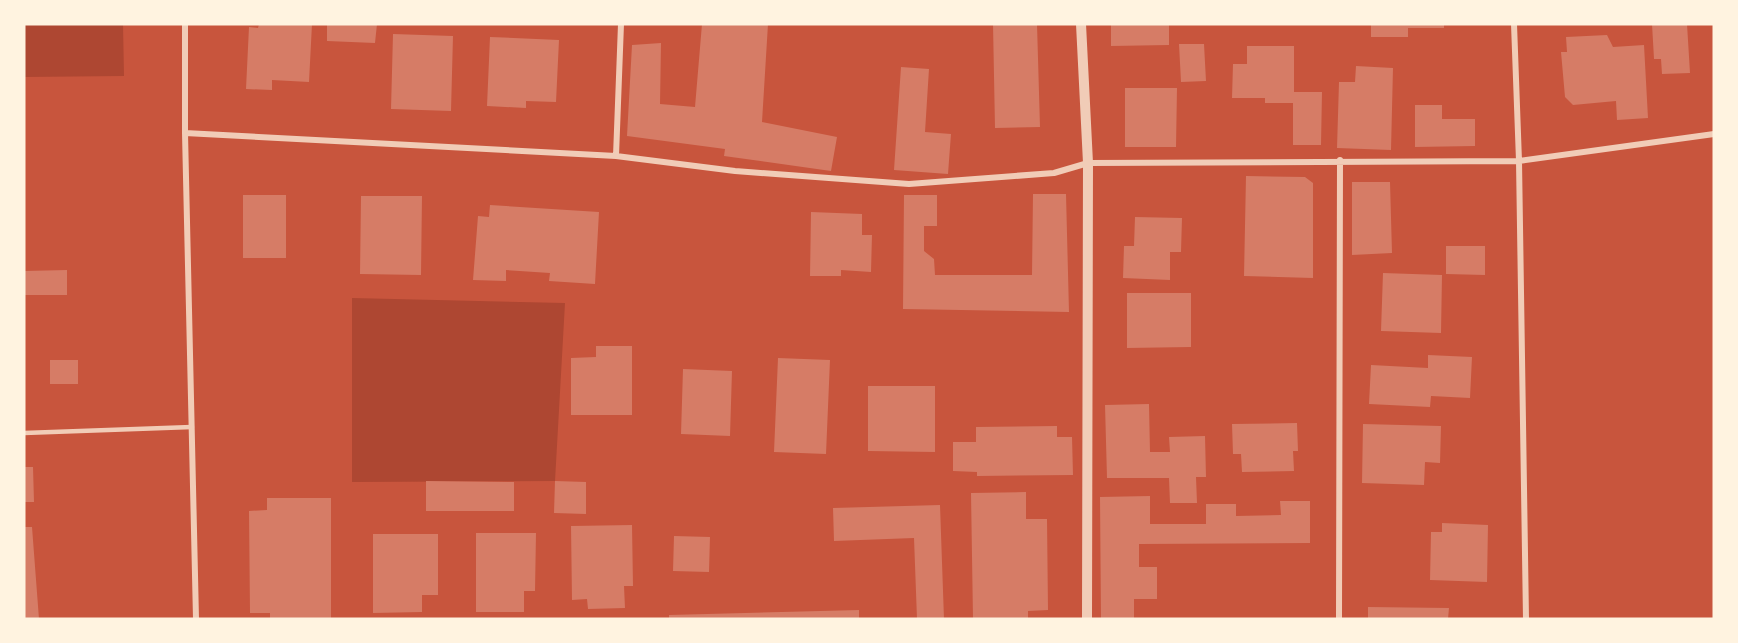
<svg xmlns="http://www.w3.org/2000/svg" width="1738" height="643" font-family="'Varela Round',sans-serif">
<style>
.green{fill:#ae4732}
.building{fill:#d67c66}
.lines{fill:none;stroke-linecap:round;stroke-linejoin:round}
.service{stroke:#f1ccb7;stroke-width:4.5}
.minor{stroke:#f1ccb7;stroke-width:6}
.tertiary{stroke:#f1ccb7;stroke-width:10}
</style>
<rect width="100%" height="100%" fill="#c8553d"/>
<path class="green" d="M 24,24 L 123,24 L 124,76 L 24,77 Z
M 352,298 L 565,303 L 555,481 L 352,482 Z"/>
<path class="building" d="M 259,24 L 312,24 L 309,82 L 272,80 L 272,90 L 246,89 L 249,27 L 258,28 Z
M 327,24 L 377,24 L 375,43 L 327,41 Z
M 702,24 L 768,24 L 762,122 L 837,137 L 831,171 L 724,156 L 725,149 L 627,136 L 632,45 L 661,43 L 660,104 L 695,107 Z
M 993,24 L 1037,24 L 1040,127 L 995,128 Z
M 1111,24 L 1169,24 L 1169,45 L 1111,46 Z
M 1371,24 L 1444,24 L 1444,28 L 1408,28 L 1408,37 L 1371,37 Z
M 1652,24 L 1687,24 L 1690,73 L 1662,74 L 1661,59 L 1654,59 Z
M 393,34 L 453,36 L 451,111 L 391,109 Z
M 1607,35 L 1613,47 L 1644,45 L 1648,118 L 1617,120 L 1616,101 L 1573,105 L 1565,97 L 1561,52 L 1567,52 L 1566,37 Z
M 490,37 L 559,40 L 556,102 L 526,101 L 526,108 L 487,106 Z
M 1179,44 L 1204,44 L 1206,81 L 1181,82 Z
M 1247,46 L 1294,46 L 1294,92 L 1322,92 L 1321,145 L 1293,145 L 1293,103 L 1265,103 L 1265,98 L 1232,98 L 1233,64 L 1247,64 Z
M 1356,66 L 1393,68 L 1391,150 L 1337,148 L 1339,82 L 1355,82 Z
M 901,67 L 929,69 L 925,132 L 951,134 L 948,174 L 894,170 Z
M 1125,88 L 1177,88 L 1176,147 L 1125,147 Z
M 1415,105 L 1442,105 L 1442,119 L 1475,119 L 1475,146 L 1415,147 Z
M 1246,176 L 1305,177 L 1313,183 L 1313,278 L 1244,276 Z
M 1352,182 L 1390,182 L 1392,253 L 1352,255 Z
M 1033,194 L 1066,194 L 1069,312 L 903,309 L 904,195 L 937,195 L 937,226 L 924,226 L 924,251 L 934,259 L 935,275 L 1032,275 Z
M 243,195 L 286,195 L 286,258 L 243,258 Z
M 361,196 L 422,196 L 421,275 L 360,274 Z
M 490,205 L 599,212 L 595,284 L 549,281 L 550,273 L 506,270 L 506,281 L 473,280 L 478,216 L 489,217 Z
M 811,212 L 862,214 L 862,235 L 872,235 L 871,272 L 841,270 L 841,276 L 810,276 Z
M 1135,217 L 1182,218 L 1181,252 L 1170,252 L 1170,280 L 1123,278 L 1124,246 L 1134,246 Z
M 1446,246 L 1485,246 L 1485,275 L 1446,274 Z
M 67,270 L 67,295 L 24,295 L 24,271 Z
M 1383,273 L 1442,275 L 1441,333 L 1381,331 Z
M 1127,293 L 1191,293 L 1191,347 L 1127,348 Z
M 596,346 L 632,346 L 632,415 L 571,415 L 571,358 L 596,357 Z
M 1428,355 L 1472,357 L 1470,398 L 1431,396 L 1430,407 L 1369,404 L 1371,365 L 1428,368 Z
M 778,358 L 830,360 L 826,454 L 774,452 Z
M 50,360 L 78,360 L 78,384 L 50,384 Z
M 683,369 L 732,371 L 730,436 L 681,434 Z
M 868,386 L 935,386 L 935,452 L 868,451 Z
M 1149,404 L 1150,452 L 1170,452 L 1169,437 L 1205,436 L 1206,477 L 1196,477 L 1197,503 L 1170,503 L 1169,478 L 1107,478 L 1105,405 Z
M 1297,423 L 1298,451 L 1293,451 L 1294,471 L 1242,472 L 1241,454 L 1233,454 L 1232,424 Z
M 1363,424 L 1441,426 L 1440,463 L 1425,462 L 1424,485 L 1362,483 Z
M 1057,426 L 1057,437 L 1072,437 L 1073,475 L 977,476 L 977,472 L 953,471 L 953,442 L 976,442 L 976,427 Z
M 24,467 L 33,467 L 34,502 L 24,502 Z
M 426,481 L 514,482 L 514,511 L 426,511 Z
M 555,481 L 586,482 L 586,514 L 554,513 Z
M 1026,492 L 1026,519 L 1047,519 L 1048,610 L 1028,611 L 1028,619 L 973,619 L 971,493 Z
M 1150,496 L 1150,524 L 1206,524 L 1206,504 L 1236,504 L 1236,516 L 1281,515 L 1280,501 L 1310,501 L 1310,543 L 1139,544 L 1139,567 L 1157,567 L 1157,599 L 1134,599 L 1134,619 L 1101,619 L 1100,497 Z
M 267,498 L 331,498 L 331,619 L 270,619 L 270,613 L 250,613 L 249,511 L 267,510 Z
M 940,505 L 944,619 L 917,619 L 914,538 L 834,541 L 833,508 Z
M 1442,523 L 1488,525 L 1487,582 L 1430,580 L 1431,532 L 1442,532 Z
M 632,525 L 633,586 L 624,586 L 625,608 L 588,609 L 587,599 L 572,600 L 571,526 Z
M 24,527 L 32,527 L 39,619 L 24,619 Z
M 476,533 L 536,533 L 535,591 L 524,591 L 524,612 L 476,612 Z
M 373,534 L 438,534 L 438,595 L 422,595 L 422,612 L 373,613 Z
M 674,536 L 710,537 L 709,572 L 673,571 Z
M 1368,607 L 1449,608 L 1448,619 L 1368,619 Z
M 859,610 L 859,619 L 669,619 L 669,615 Z"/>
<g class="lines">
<path class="service" d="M 24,433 L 192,427"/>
<path class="minor" d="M 185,24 L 185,133 L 196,619
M 1514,24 L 1519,161 L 1526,619
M 185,133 L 616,156 L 735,171 L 909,184 L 1054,173 L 1088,163 L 1519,161 L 1714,134
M 616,156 L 621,24
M 1339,619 L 1340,160"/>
<path class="tertiary" d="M 1081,24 L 1088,163 L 1087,619"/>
</g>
<rect width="1738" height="643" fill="none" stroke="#fff3e0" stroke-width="51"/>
</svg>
